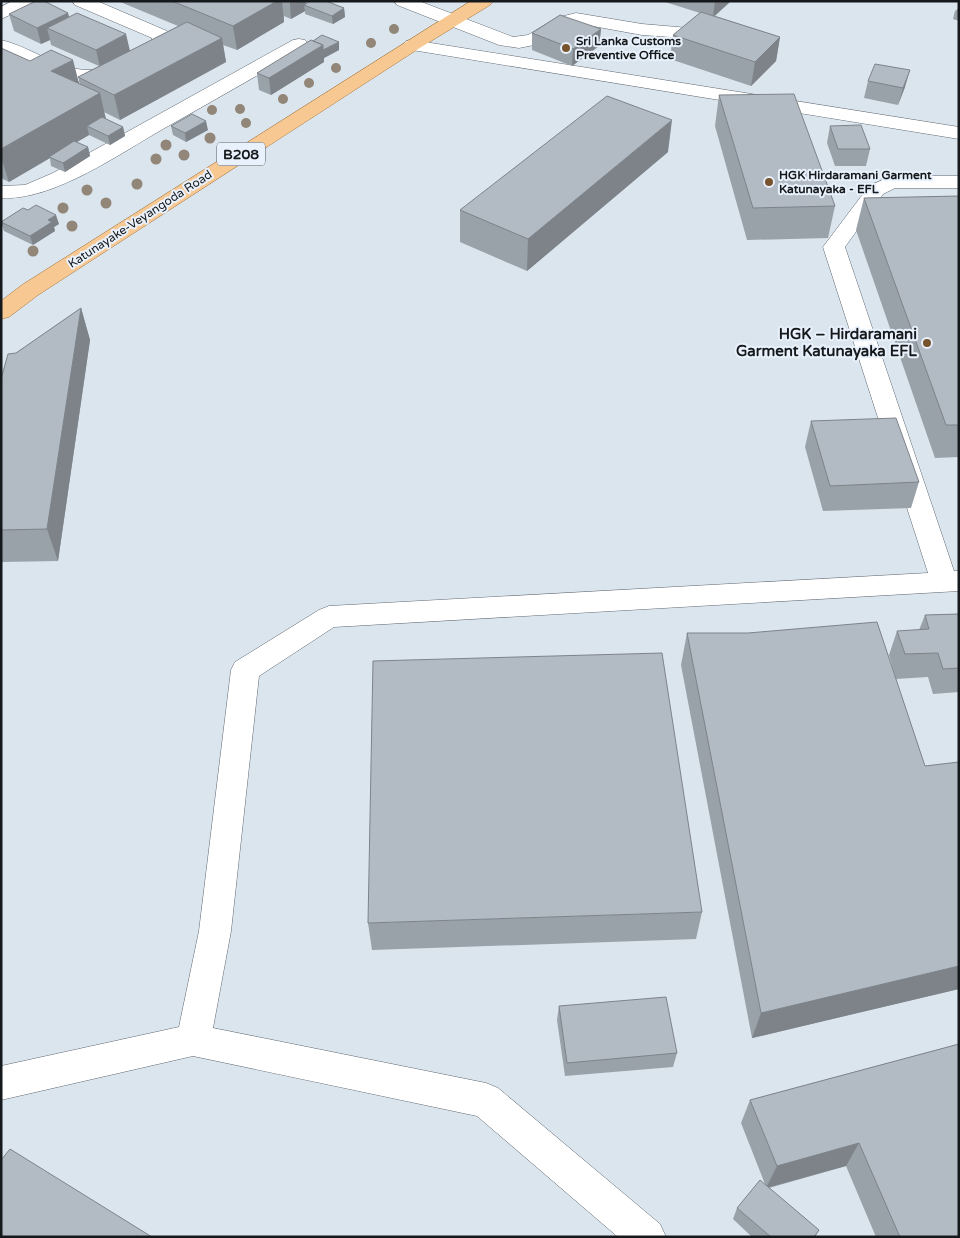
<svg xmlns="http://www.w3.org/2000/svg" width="960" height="1238" font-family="'Varela Round',sans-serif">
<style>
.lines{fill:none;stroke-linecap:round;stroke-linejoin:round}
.minor-casing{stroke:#606871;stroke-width:1}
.major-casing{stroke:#a47339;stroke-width:1}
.minor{fill:#fff;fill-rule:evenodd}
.major{fill:#f7c892;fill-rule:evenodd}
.tree{fill:#918678}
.wall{fill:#99a1a9}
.shaded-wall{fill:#7d8389}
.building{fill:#b2bbc4;stroke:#7d8389}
.poi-dot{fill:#77542d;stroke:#e9f2fc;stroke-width:2}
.labels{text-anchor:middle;stroke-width:4;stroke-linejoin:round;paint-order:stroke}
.far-poi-label{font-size:12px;font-weight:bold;fill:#16191c;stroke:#e9f2fc;text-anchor:start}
.far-street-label{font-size:12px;fill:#16191c;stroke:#e9f2fc}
.shield{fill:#e9f2fc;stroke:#555a5f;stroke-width:1}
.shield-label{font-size:14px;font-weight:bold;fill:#16191c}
.poi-label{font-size:15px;font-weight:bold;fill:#16191c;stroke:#e9f2fc;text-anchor:end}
</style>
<rect width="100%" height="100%" fill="#dbe5ee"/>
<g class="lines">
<defs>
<path id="minor" d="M 12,1 L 35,1 L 32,5 L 1,19 L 1,7 Z
M 72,1 L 97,1 L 167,31 C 171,37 171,42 167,48 C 151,57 135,70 118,77 C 78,93 36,67 1,52 L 1,40 C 36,48 67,78 104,68 C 119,65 139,49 152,42 L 152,38 L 75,5 Z
M 394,1 L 419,1 L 513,37 L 528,35 L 556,18 L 576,13 L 642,24 L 713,30 L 719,31 L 722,35 L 719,39 L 713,40 L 642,35 L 576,23 L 534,45 L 519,48 L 499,45 L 397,5 Z
M 299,39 L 305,40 L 308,44 L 305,48 C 258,75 211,102 163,129 C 119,154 53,201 1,198 L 1,186 L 25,185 L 53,173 L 293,40 Z
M 412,40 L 959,127 L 959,139 L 406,49 L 403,45 L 406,41 Z
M 891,176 L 959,176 L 959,188 L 895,188 L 883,194 L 845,247 L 954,571 L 959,571 L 959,591 L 334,627 L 259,676 L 231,931 L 213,1028 L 486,1083 L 498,1088 L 660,1224 L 666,1237 L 618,1237 L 477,1116 L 193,1056 L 1,1100 L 1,1066 L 179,1027 L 199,931 L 231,670 L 235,662 L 319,610 L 329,606 L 928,573 L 823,247 L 869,186 Z"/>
<path id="major" d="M 471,1 L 493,1 L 490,5 L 418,49 L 38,295 L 9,317 L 1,319 L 1,301 L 22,285 Z"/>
</defs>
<use href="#minor" class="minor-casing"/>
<use href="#major" class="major-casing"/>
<use href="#minor" class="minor"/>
<use href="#major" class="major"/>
</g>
<g class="tree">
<circle cx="394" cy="29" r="5"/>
<circle cx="371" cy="43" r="5"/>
<circle cx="336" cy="68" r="5"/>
<circle cx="309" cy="83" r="5"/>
<circle cx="283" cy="99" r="5"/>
<circle cx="240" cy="109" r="5"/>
<circle cx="212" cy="110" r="5"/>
<circle cx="246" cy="123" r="5"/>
<circle cx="210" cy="138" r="5.5"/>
<circle cx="166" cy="145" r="5.5"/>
<circle cx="184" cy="155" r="5.5"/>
<circle cx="156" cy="159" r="5.5"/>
<circle cx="137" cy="184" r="5.5"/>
<circle cx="87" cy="190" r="5.5"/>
<circle cx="106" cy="203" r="5.5"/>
<circle cx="63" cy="208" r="5.5"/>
<circle cx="72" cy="226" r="5.5"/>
<circle cx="33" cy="251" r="5.5"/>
</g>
<path class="wall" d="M 118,1 L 306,1 L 306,4 L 344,8 L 345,17 L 333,24 L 305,14 L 305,11 L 291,19 L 284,16 L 284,22 L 237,50 L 223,45 L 226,62 L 120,120 L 104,112 L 106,119 L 123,127 L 125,136 L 110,145 L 89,135 L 77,142 L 88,147 L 90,156 L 65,172 L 51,166 L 50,158 L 9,182 L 1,178 L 1,48 L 80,84 L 78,77 L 99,66 L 51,45 L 50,40 L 41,44 L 14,31 L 9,14 L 68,13 L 69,17 L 130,51 L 178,26 Z
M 662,1 L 731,1 L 715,16 L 780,37 L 776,61 L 751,86 L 670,59 L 673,35 L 700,13 Z
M 959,8 L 959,21 L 953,19 L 955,11 Z
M 601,29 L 599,46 L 572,66 L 532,50 L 532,33 Z
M 339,42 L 339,50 L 324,58 L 324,62 L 271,95 L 259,90 L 257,73 Z
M 868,81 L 905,87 L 898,105 L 864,98 Z
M 719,95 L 835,206 L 828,238 L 747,240 L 715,126 Z
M 171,126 L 208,130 L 186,142 L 173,135 Z
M 830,126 L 870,149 L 866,166 L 835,166 L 827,143 Z
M 668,152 L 527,271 L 460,242 L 460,210 Z
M 959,196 L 959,457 L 935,458 L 856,230 L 864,198 Z
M 28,210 L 59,224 L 54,227 L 55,231 L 33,245 L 4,231 L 1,222 Z
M 81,308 L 90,340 L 58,561 L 1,562 L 1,379 L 16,353 Z
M 811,421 L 919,482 L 911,508 L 823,511 L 805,447 Z
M 959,614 L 959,692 L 933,694 L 928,677 L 896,679 L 889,655 L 897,631 L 919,630 L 925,615 Z
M 687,633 L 925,766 L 959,762 L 959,989 L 752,1038 L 681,665 Z
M 702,912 L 696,939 L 372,950 L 368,923 Z
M 559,1006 L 677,1053 L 673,1067 L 565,1076 L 557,1020 Z
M 959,1044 L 959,1237 L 876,1237 L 846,1166 L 769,1188 L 819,1230 L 815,1237 L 752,1237 L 733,1219 L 737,1208 L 765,1184 L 741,1123 L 750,1100 Z"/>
<path class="shaded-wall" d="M 277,1 L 282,1 L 284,22 L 237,50 L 233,26 Z
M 292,1 L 306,1 L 306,6 L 304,5 L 305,11 L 291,19 L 290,3 Z
M 715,1 L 731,1 L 713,17 Z
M 344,8 L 345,17 L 333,24 L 332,16 Z
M 68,13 L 72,30 L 47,28 L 50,40 L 41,44 L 37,28 Z
M 601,29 L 599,46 L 572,66 L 573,49 Z
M 126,34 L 130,51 L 100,67 L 96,50 Z
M 780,37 L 776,61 L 751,86 L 755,62 Z
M 222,38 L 226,62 L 120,120 L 114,95 Z
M 339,42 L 339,50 L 324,58 L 324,62 L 271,95 L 269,78 L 323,45 Z
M 73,60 L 81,91 L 51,71 Z
M 910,70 L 905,87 L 898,105 L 903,88 Z
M 100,93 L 107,124 L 87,126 L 89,135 L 51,157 L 49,157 L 50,158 L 9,182 L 1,157 L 1,149 Z
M 672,120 L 668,152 L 527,271 L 528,239 Z
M 206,121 L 208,130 L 186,142 L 185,133 Z
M 123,127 L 125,136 L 110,145 L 108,136 Z
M 88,147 L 90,156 L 65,172 L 63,163 Z
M 56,215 L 59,224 L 54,227 L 55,231 L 33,245 L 30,236 L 48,220 Z
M 81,308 L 90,340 L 58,561 L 47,529 Z
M 959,966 L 959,989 L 752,1038 L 761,1013 Z
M 859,1143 L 846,1166 L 766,1188 L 777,1166 Z"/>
<path class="building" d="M 36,1 L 44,1 L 68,13 L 37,28 L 9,14 Z
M 172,1 L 277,1 L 233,26 Z
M 310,1 L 326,1 L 344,8 L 332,16 L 304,5 Z
M 701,12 L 780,37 L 755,62 L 673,35 Z
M 77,13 L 126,34 L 96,50 L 47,28 Z
M 560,15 L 601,29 L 573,49 L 532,33 Z
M 187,22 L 222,38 L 114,95 L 78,77 Z
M 322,35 L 339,42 L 323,50 L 323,45 L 313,41 Z
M 311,40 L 323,45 L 269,78 L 257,73 Z
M 1,48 L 30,61 L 51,50 L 73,60 L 51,71 L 100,93 L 1,149 Z
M 875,64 L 910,70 L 903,88 L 868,81 Z
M 794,94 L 835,206 L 753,208 L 719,95 Z
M 607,96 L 672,120 L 528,239 L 460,210 Z
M 192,114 L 206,121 L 185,133 L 171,126 Z
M 102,117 L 123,127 L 108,136 L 87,126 Z
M 861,125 L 870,149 L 838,149 L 830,126 Z
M 74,141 L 88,147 L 63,163 L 49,157 Z
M 959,196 L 959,425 L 946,425 L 864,198 Z
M 36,205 L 56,215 L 48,220 L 52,222 L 30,236 L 1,222 L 23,208 L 28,210 Z
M 81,308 L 47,529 L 1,530 L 1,379 L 8,354 L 16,353 Z
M 896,418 L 919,482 L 830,486 L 811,421 Z
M 959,614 L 959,668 L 943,669 L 938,653 L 905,654 L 897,631 L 929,629 L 925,615 Z
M 877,622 L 925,766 L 959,762 L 959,966 L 761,1013 L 687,633 L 748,633 Z
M 662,653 L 702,912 L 368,923 L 373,661 Z
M 666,997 L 677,1053 L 567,1063 L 559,1006 Z
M 959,1044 L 959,1237 L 900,1237 L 859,1143 L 777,1166 L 750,1100 Z
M 10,1149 L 152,1237 L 1,1237 L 1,1160 Z
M 760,1180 L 819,1230 L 814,1237 L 771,1237 L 737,1208 Z"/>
<g class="poi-dot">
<circle cx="566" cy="48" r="5"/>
<circle cx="769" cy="182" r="5"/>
<circle cx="927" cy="343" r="5"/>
</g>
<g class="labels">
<g class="far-poi-label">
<text x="576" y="45">Sri Lanka Customs<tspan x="576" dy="14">Preventive Office</tspan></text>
<text x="779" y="179">HGK Hirdaramani Garment<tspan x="779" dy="14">Katunayaka - EFL</tspan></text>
</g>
<g class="far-street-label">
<text transform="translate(140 219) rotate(-33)" y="4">Katunayake-Veyangoda Road</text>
</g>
<rect class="shield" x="217" y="142.5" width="48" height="23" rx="4"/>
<g class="shield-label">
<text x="241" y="159">B208</text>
</g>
<g class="poi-label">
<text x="917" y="339">HGK – Hirdaramani<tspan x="917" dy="17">Garment Katunayaka EFL</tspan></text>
</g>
</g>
<rect width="960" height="1238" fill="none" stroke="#16191c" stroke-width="5"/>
</svg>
